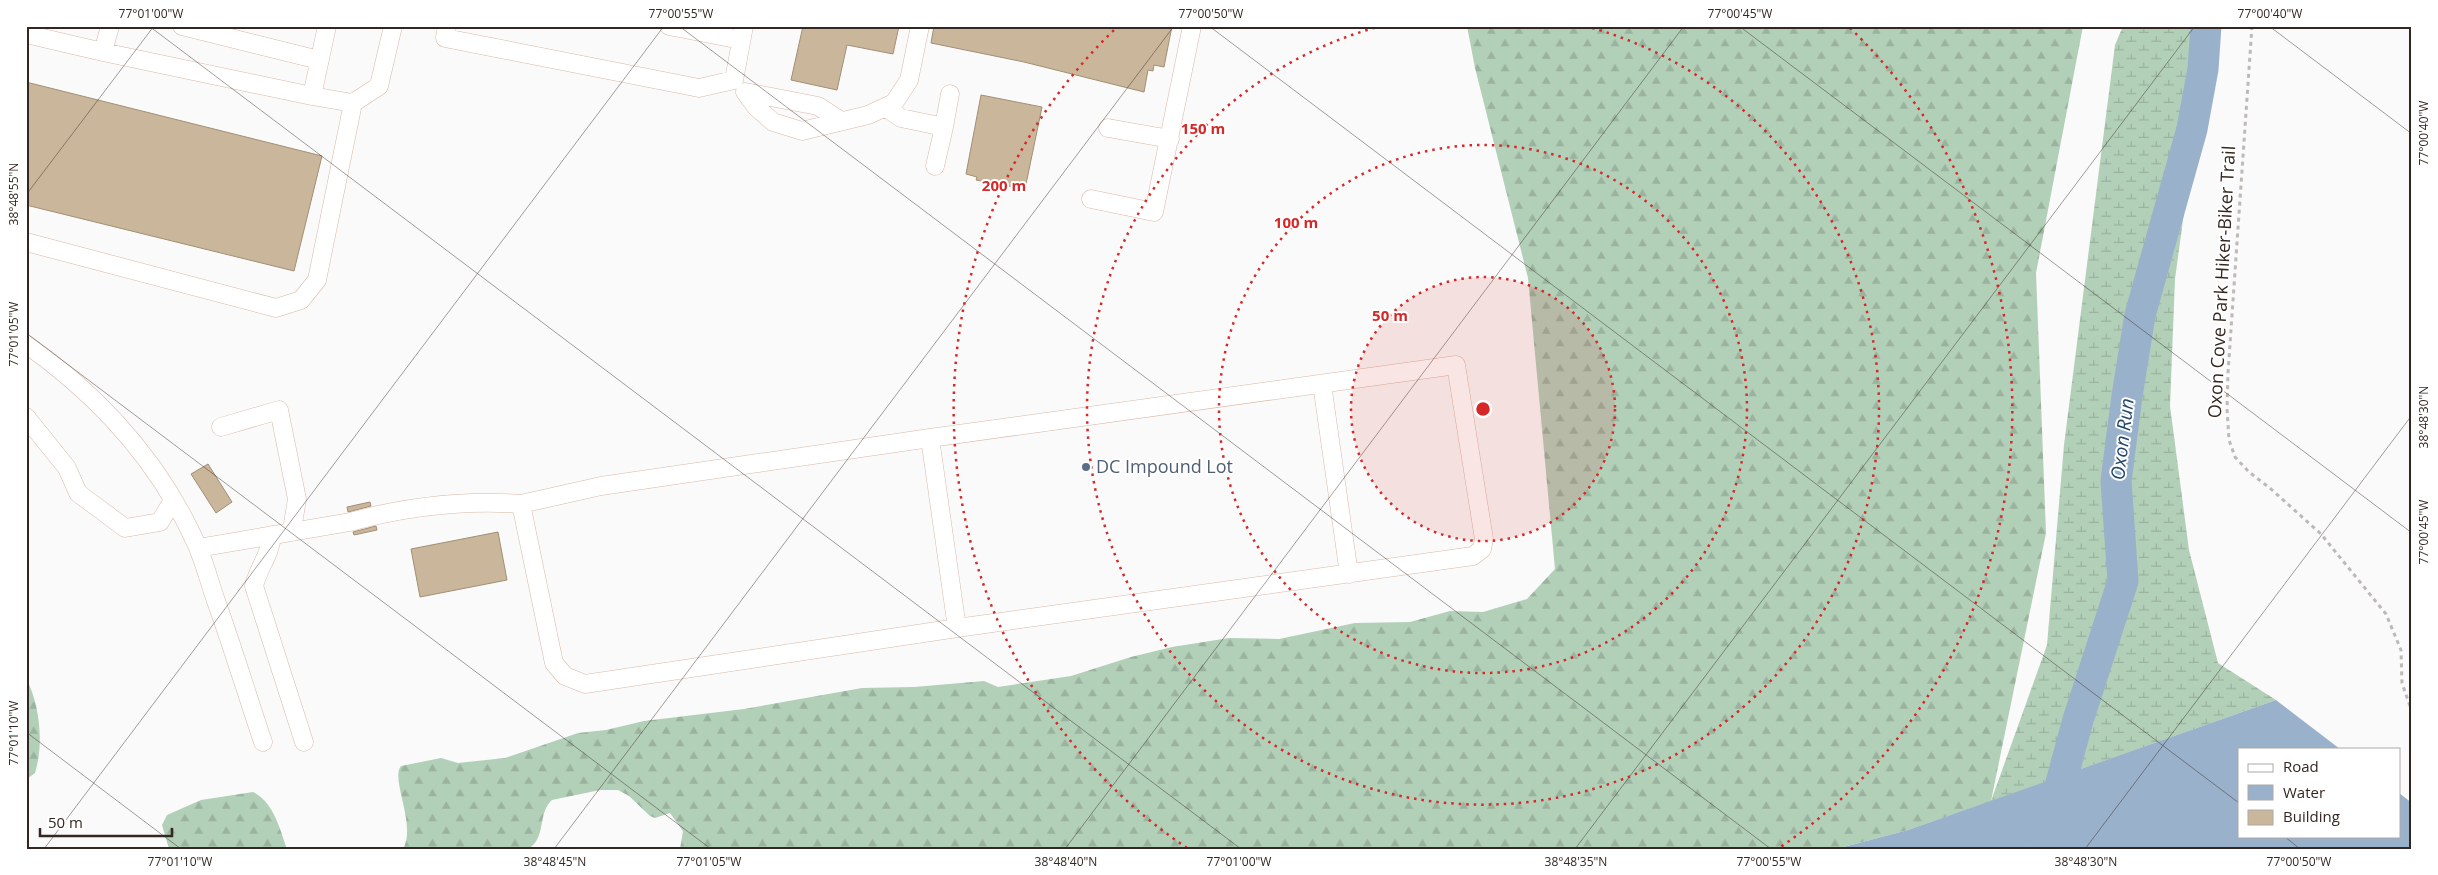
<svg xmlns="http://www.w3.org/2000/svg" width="2438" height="875" font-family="'Open Sans',sans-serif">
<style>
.forest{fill:url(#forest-firs)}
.wetland{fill:url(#wetland-marsh)}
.water{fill:#99b1ca}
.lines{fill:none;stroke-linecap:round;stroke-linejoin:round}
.river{stroke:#99b1ca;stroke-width:31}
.building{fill:#cab69a;stroke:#a28f74}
.minor-casing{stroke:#d9b8a8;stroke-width:19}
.path{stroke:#bdb9b7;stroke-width:3;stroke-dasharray:4 4;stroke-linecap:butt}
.minor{stroke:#fff;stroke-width:18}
.ticks{fill:none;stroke:#342721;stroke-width:1;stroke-opacity:0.45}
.ring{fill:none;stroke:#d62828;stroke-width:2.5;stroke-dasharray:2.5 5}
.service-dot{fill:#5c6f8a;stroke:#fff;stroke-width:2}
.labels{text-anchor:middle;stroke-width:4;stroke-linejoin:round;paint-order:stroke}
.street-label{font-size:18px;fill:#342721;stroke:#fff}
.service-label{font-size:18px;fill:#4e5e75;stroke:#fff;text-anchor:start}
.water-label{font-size:19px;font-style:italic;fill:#22476b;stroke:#fff}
.centre{fill:#d62828;stroke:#fff;stroke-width:2.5}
.ring-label{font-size:15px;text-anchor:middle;font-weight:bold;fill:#d62828;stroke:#fff;stroke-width:4;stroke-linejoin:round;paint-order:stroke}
.neatline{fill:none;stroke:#342721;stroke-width:2}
.ticks-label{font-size:12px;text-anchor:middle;fill:#342721}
</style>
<defs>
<pattern id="forest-firs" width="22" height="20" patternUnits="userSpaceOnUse" patternTransform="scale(1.25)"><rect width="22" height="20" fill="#b2cfb8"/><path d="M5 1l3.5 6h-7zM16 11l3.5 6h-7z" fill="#9ab29e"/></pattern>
<pattern id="wetland-marsh" width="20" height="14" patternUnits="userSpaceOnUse" patternTransform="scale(1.25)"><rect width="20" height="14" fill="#b2cfb8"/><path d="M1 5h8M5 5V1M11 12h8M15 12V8" fill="none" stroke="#9ab29e"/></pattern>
</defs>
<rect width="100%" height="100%" fill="#fafafa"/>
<path class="forest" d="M 1467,26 L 2083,26 L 2036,273 L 2046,533 L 1991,801 L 1908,830 L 1836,849 L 680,849 L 683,831 L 670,813 L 655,818 L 650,816 L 629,796 L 618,790 L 600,790 L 552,800 C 537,813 547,838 528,849 L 403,849 C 417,825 390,779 401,766 L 441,758 L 458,763 L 505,758 L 578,733 L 606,730 L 644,721 L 744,709 L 862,688 L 914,687 L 984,681 L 998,687 L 1071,676 L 1131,657 L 1172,647 L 1229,638 L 1279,639 L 1355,623 L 1410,622 L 1450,611 L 1483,612 L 1527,599 L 1555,569 L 1528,278 L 1475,68 Z
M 26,678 C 40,705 44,744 35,773 L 27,779 Z
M 253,792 C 274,803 279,827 287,849 L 169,849 L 162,825 L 167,815 L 201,800 Z"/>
<path class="wetland" d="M 2123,26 L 2190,26 L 2203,73 L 2175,279 L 2170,406 L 2189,550 L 2218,663 L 2276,700 L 1991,801 L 2047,645 L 2064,445 L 2115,45 Z"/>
<path class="water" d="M 2276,700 L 2340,749 L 2239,749 L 2239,836 L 2399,836 L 2399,793 L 2412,803 L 2412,849 L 1836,849 L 1908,830 Z"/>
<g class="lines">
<path class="river" d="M 2043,849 L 2078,720 L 2123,581 L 2116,481 L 2127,396 L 2140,315 L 2192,129 L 2203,69 L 2206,26"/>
</g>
<path class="building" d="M 803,26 L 899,26 L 893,54 L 847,45 L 837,90 L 791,80 Z
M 934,26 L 1172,26 L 1164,67 L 1154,65 L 1153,71 L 1148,70 L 1144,92 L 1024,62 L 931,43 Z
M 26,82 L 322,156 L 294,271 L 26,205 Z
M 981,95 L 1042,107 L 1025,189 L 976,180 L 977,177 L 966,174 Z
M 208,464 L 232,502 L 216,513 L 191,474 Z
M 370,502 L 371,506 L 348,512 L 347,507 Z
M 376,526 L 377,530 L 354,535 L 353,532 Z
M 498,532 L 507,580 L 420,597 L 411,549 Z"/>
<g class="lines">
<defs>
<path id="minor" d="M 182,26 L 319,60
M 447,26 L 445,38 L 699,88 L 734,80
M 669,26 L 741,40
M 26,34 L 103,52 L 312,96 L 327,26
M 103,52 L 110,26
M 734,80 L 744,26
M 312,96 L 353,103
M 885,107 L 901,118 L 944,127 L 935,166
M 841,121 L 818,106 L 745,92 L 756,107 L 773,122 L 802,131 L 868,115 L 894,103 L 909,80 L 920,26
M 944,127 L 950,94
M 1108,128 L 1170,139
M 1091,199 L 1154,212 L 1192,26
M 26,242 L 276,308 L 301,300 L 317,280 L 353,103 L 379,86 L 393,26
M 26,344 C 98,395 158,460 195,541 C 204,560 209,581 216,601 C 233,648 247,695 263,742
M 1322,384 L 1349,574
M 26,417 L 67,468 L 78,493 L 125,528 L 160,522 L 173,500
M 221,427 L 279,410 L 297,499 L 292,530
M 930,438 L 1456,365 L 1484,539 L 1482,549 L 1473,556 L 957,628
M 272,535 C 271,554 258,568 254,586 L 304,742
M 198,548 L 350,522 C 405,507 464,500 521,504 L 554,663 L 565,676 L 585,684 L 957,628 L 930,438 L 601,486 L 521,504"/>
</defs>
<use href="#minor" class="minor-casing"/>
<path class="path" d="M 2252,26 L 2228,373 L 2227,409 L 2229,440 L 2235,457 L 2249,472 L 2271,489 L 2321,534 L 2386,614 L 2401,650 L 2402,683 L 2412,712"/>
<use href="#minor" class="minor"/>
</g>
<path class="ticks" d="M 149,26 L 1241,849M 679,26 L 1771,849M 1209,26 L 2239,803M 1739,26 L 2412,533M 2269,26 L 2412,134M 26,195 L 154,26M 26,333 L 711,849M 26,732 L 181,849M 2284,836 L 2300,849M 44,849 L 664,26M 554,849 L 1174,26M 1065,849 L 1684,26M 1575,849 L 2195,26M 2085,849 L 2412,415"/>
<circle cx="1483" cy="409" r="132" fill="#d62828" fill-opacity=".12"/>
<g class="ring">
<circle cx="1483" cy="409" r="132"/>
<circle cx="1483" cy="409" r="264"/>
<path d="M1585 26A396 396 0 1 1 1381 26"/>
<path d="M1187 848A529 529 0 0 1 1116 28M1850 28A529 529 0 0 1 1779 848"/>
</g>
<circle class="service-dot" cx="1086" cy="467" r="5"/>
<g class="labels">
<g class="street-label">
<text transform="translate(2222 282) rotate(-87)" y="6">Oxon Cove Park Hiker-Biker Trail</text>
</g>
<g class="service-label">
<text x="1096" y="473">DC Impound Lot</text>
</g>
<g class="water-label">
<text transform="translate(2122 439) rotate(-83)" y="7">Oxon Run</text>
</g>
</g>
<circle cx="1483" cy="409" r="8" class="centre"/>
<g class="ring-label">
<text x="1203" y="134">150 m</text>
<text x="1004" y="191">200 m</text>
<text x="1296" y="228">100 m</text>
<text x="1390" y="321">50 m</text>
</g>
<rect width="2438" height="875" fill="none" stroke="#ffffff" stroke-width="55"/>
<rect x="2238" y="748" width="162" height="90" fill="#ffffff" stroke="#aea9a6"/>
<rect x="2248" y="764" width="25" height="8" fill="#ffffff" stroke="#aea9a6"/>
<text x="2283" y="772" font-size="15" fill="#342721">Road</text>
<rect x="2248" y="785" width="25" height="15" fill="#99b1ca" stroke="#aea9a6"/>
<text x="2283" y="798" font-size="15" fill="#342721">Water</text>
<rect x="2248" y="810" width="25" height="15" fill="#cab69a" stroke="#aea9a6"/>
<text x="2283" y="822" font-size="15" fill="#342721">Building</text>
<path d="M40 828v8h132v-8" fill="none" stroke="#342721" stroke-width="2.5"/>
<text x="48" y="828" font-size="15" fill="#342721" stroke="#ffffff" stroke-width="4" paint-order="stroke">50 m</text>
<rect x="28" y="28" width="2382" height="820" class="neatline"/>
<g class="ticks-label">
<text x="151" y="18">77°01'00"W</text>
<text x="681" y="18">77°00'55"W</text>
<text x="1211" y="18">77°00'50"W</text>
<text x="1740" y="18">77°00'45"W</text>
<text x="2270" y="18">77°00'40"W</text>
<text transform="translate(2424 133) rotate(-90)" y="4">77°00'40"W</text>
<text transform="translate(14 194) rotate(-90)" y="4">38°48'55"N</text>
<text transform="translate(14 334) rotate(-90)" y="4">77°01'05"W</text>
<text transform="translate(2424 417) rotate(-90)" y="4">38°48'30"N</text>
<text transform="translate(2424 532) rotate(-90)" y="4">77°00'45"W</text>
<text transform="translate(14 733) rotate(-90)" y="4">77°01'10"W</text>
<text x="180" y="866">77°01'10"W</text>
<text x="555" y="866">38°48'45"N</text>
<text x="709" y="866">77°01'05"W</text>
<text x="1066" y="866">38°48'40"N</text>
<text x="1239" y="866">77°01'00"W</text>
<text x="1576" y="866">38°48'35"N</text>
<text x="1769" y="866">77°00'55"W</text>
<text x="2086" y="866">38°48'30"N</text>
<text x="2299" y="866">77°00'50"W</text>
</g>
</svg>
